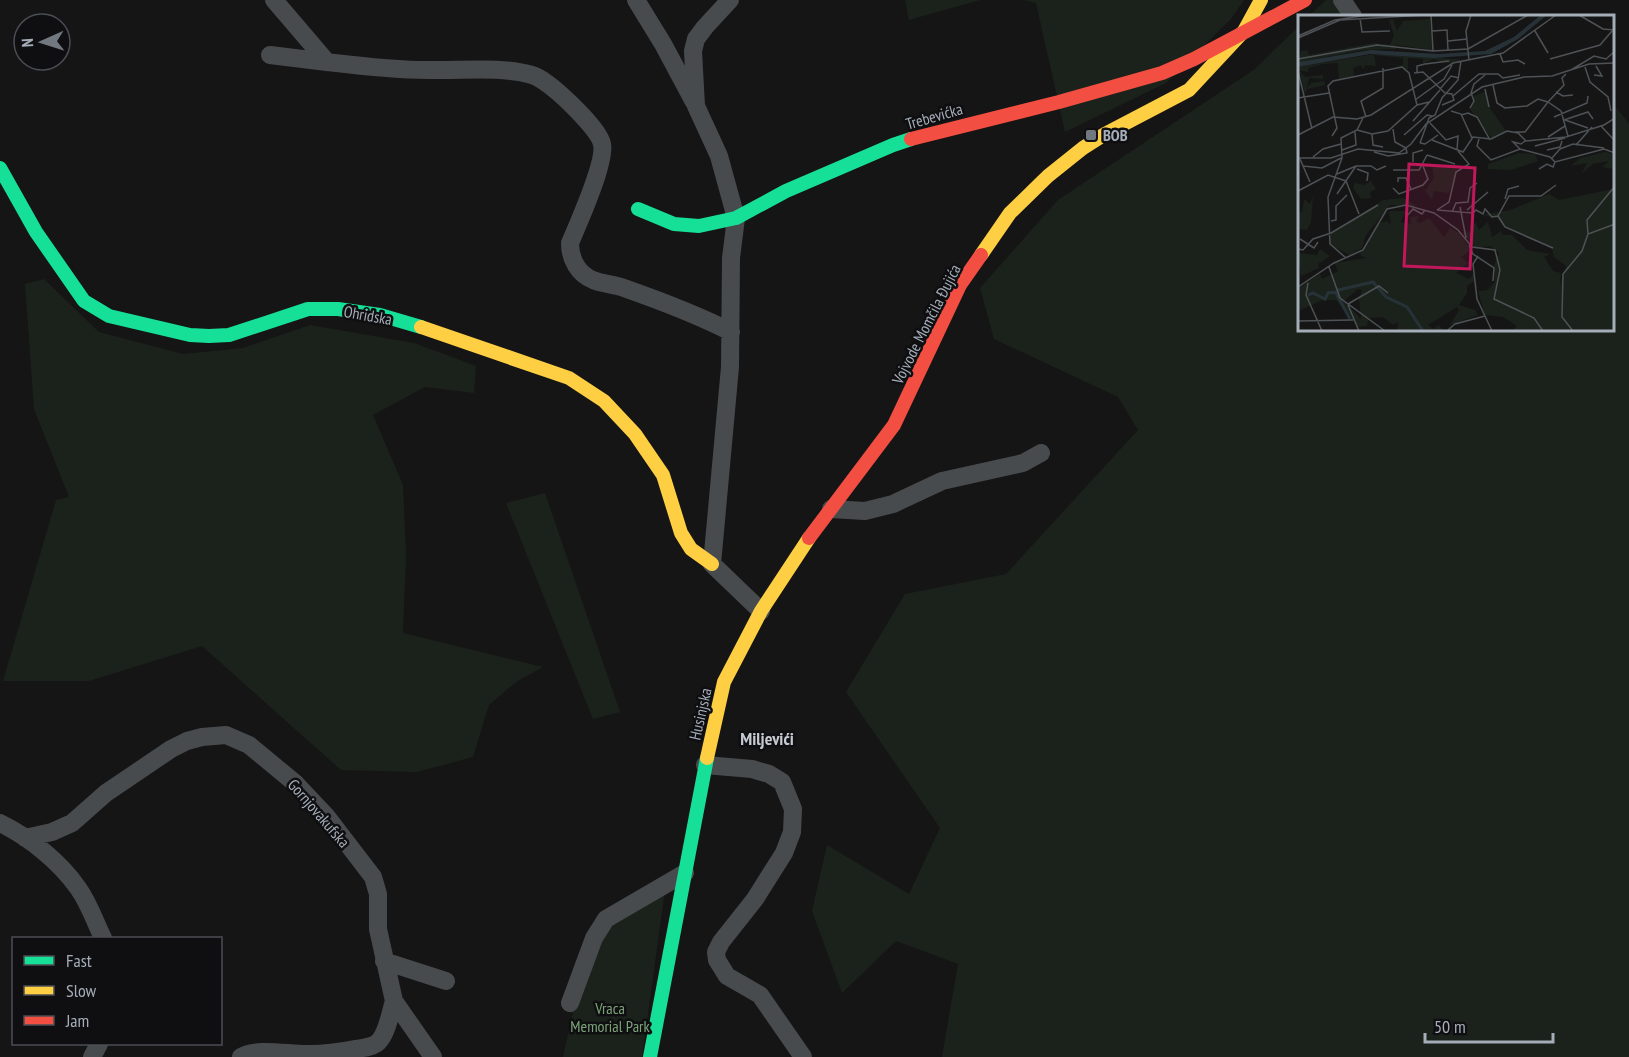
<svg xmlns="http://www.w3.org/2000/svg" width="1629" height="1057" font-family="'PT Sans Narrow',sans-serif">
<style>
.green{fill:#1b221b}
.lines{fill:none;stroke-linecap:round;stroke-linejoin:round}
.street{stroke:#484b4e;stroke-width:18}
.fast{stroke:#16e098;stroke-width:14}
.slow{stroke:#ffcf43;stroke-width:14}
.jam{stroke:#f24e42;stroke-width:14}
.poi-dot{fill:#72787f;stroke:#0f0f11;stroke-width:2}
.labels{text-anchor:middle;stroke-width:5;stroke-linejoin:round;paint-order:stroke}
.street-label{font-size:16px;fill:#a4adb8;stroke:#0f0f11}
.poi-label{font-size:16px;font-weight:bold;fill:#a4adb8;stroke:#0f0f11;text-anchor:start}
.park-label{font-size:16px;fill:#7da479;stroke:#0f0f11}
.neighbourhood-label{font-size:18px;font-weight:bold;fill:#c6cbd3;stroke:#0f0f11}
.inset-river{fill:none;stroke:#273238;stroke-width:3}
.inset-road{fill:none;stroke:#4e5256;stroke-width:1.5}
.view{fill:#c2185b;fill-opacity:0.15;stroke:#c2185b;stroke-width:3}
.inset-edge{fill:none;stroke:#a4adb8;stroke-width:3}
</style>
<rect width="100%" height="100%" fill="#151515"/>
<path class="green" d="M 905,0 L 980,0 L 909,20 Z
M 1023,0 L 1244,0 L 1231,19 L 1166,83 L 1065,132 L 1036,3 Z
M 1326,0 L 1334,0 L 1345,16 L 1309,16 Z
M 1299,26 L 1299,330 L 1612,330 L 1613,104 L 1629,123 L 1629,1057 L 942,1057 L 958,964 L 896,941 L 842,993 L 812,911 L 827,845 L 909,894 L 940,828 L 846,692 L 905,594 L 1006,574 L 1138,430 L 1118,397 L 994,339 L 980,288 L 1058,200 L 1255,69 Z
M 44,279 L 99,332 L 183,354 L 243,348 L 310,325 L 414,343 L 476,366 L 474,393 L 425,387 L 373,415 L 403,485 L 406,556 L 403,633 L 543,667 L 516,682 L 489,705 L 473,757 L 417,772 L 341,770 L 202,646 L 89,681 L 3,681 L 56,500 L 69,497 L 34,409 L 25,284 Z
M 545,493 L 620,712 L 593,719 L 506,503 Z
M 665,890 L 642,1057 L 563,1057 L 576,999 L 604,928 Z"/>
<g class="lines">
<path class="street" d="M 274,0 L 327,62 C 361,66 394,70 428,70 C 460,71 501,66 532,75 C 548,79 599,128 602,144 C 606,162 578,224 570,243 C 570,259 578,274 593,280 C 602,284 614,284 624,288 C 661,301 696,314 731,332
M 636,0 L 663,44 L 694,102
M 730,0 L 705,27 L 696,39 L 693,51 L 696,106 L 719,156 L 736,218 L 731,258 L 730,367 L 712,564 L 761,611
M 1342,0 L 1353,16
M 270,55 L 327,62
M 831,509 L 865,511 L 893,504 L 942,481 L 1023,463 L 1041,453
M 705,765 L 752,769 L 769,774 L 782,782 L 793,809 L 792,832 L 784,853 L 755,899 L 721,942 L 716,952 L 717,960 L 727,976 L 760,995 L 803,1057
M 0,823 C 29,837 60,862 78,888 C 89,903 95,922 103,938
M 25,838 L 52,832 L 72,823 L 106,793 L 171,749 L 187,741 L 202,737 L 226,735 L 249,745 L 295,783 L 327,817 L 373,877 L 378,894 L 378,929 L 394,1001 L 433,1057
M 384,961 L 446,981
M 570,1003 L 594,938 L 606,919 L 685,873
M 92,1057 L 99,1044
M 241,1057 C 258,1047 290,1055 310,1054 C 325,1054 340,1052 355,1049 C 364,1048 375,1047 380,1040 C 388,1030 390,1013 394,1001"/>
<path class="fast" d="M 0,168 L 36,232 L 84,301 L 109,316 L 190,335 L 209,336 L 229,335 L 308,309 L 338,309 L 380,315 L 421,327
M 638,209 L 674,224 L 699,226 L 736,218 L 786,191 L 893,145 L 911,139
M 650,1057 L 707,758"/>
<path class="slow" d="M 981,255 L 1010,213 L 1048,176 L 1083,148 L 1105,134 L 1189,90 L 1244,31 L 1261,0
M 421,327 L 569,378 L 604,401 L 635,434 L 663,475 L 681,533 L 691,549 L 712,564
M 707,758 L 724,682 L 761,611 L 809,538"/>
<path class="jam" d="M 911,139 L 1059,102 L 1162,73 L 1194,59 L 1305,0
M 809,538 L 894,425 L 960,285 L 981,255"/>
</g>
<rect class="poi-dot" x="1085" y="129" width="12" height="12" rx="3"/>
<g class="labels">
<g class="street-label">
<text transform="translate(934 116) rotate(-16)" y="6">Trebevićka</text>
<text transform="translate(368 315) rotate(10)" y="6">Ohridska</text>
<text transform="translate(926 324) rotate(-63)" y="6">Vojvode Momčila Đujića</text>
<text transform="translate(700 714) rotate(-77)" y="6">Husinjska</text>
<text transform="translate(319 813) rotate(49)" y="6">Gornjovakufska</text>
</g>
<g class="poi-label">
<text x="1103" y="141">BOB</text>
</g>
<g class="park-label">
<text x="610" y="1014">Vraca<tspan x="610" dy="18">Memorial Park</tspan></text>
</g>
<g class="neighbourhood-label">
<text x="767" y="745">Miljevići</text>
</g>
</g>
<g transform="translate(1298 15)">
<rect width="316" height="316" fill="#151515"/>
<path d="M 95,4 L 99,16 L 105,6 L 132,4 L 134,35 L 98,30 L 98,34 L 67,35 L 0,47 L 3,36 L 9,35 L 11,40 L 76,28 L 92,30 L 96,20 L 91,5 ZM 97,39 L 166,45 L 152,48 L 135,44 L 125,49 L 125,44 L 110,43 L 110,55 L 98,51 L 105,50 L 105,43 L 76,40 L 78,51 L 67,50 L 65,55 L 63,50 L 55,53 L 56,61 L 41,64 L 40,48 L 25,49 L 10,53 L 10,57 L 1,55 L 7,62 L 25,60 L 25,64 L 11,63 L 9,73 L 13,68 L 26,66 L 27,70 L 9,74 L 7,79 L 1,54 L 1,52 L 71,40 ZM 188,76 L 192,93 L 208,116 L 194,124 L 172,94 L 176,81 ZM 307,137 L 316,139 L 316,160 L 315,154 L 304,152 L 311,146 L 295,149 L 283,159 L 289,148 L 273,151 L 282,143 ZM 221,138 L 237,139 L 240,146 L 213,155 L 190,154 L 190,149 ZM 134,151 L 159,154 L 151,178 L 136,176 L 134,184 L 127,176 L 136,163 ZM 73,166 L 78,174 L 72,177 L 73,183 L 63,184 L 55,173 L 57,168 L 66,170 ZM 316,174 L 316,316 L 214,316 L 219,311 L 205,302 L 187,300 L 180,276 L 190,275 L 197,266 L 196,250 L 201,238 L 192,231 L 178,233 L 165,218 L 173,217 L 173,209 L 178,208 L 181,215 L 190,207 L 194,222 L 203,216 L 205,220 L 214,220 L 229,235 L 253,239 L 246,242 L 255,256 L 263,258 L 262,269 L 268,251 L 256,242 L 254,234 L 206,212 L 199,203 L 185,200 L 212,195 L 251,179 L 261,185 ZM 15,182 L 13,207 L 9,215 L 0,214 L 0,196 L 4,198 L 6,184 L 12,189 ZM 105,183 L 119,191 L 92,190 L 68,220 L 64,233 L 52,240 L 32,230 L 33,218 L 85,185 ZM 91,196 L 108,196 L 103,207 L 113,209 L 112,202 L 121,201 L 118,206 L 122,208 L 131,203 L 146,222 L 152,213 L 161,218 L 173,235 L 163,242 L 170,248 L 158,258 L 171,264 L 176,259 L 176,266 L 169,271 L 169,278 L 161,290 L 177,295 L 180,300 L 152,310 L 161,295 L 159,292 L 130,310 L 135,314 L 141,310 L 146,316 L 99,316 L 100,307 L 95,310 L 85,302 L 71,303 L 69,311 L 60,312 L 38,285 L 25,285 L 0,296 L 0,273 L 22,259 L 24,264 L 40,256 L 37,248 L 68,243 L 61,239 L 82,208 L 89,206 L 93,210 ZM 60,274 L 64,275 L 61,284 L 63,304 L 46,286 ZM 22,234 L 32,241 L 20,249 L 21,253 L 3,261 L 0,238 L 19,240 Z" fill="#1b221b" fill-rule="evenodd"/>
<path d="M 243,0 L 249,0 L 220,24 L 193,39 L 136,43 L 72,39 L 0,52 L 0,47 L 73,35 L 140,39 L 187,36 L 216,22 Z" fill="#273238"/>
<path class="inset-river" d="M 40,275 L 75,267 L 88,282 L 109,292 L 125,316M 38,278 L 52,304M 10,280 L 15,278 L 27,284 L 30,278 L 39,277"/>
<path class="inset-road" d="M 133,0 L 135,36M 281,0 L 305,14 L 317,15M 62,3 L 64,17 L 92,16M 134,16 L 149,15 L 150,36M 237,16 L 250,38M 0,21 L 37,5 L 70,0M 0,23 L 42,5 L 127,0M 150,26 L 169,24M 202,39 L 205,47 L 220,45 L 227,49M 0,44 L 79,30 L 135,36 L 170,34 L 230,0M 252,44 L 302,30 L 314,16M 171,45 L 168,16 L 173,0M 287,52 L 292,67 L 310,82 L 313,96M 273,55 L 296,41 L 308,44 L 317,36M 0,56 L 14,114M 119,57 L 119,51 L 127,49 L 151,46M 116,58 L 125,57 L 147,78 L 154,79 L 156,85 L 144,90M 268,59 L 264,63 L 266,70 L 250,87 L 263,96 L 270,121M 296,60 L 304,61 L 298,51M 195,70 L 199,88 L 207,93 L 229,91 L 240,84 L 250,87 L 227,117 L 217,117M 142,74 L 153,61 L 161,63M 187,74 L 191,92M 258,77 L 265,81 L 275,80M 155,81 L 181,59 L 200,59 L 205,63 L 222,60M 0,83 L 31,78M 117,85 L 146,64 L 154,50M 172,93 L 176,86 L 173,78 L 176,69 L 187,60M 153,96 L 163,99 L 174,123M 163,100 L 170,98 L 179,102 L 192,125M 68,102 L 63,86 L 85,73 L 85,53M 256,102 L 289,88 L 290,81M 266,105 L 290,97 L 295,104M 267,105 L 290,113M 115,106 L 142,75M 132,108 L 148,125 L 160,121 L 159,135M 303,111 L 317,126M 59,115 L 74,119 L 90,116 L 119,90 L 131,87M 74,119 L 75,130 L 85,132M 0,120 L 35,102 L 59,104 L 73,100 L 155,48 L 205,38 L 258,0M 106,120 L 129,100 L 134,101M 34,121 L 39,113 L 30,71 L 35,66 L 104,52 L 111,58 L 119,90M 250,122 L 267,111M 181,124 L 179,131 L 193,145 L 222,134 L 252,142 L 257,147 L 306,134 L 317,138M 134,125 L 165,137 L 175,122 L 193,124 L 209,116 L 220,118 L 228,126 L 268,122 L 306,110 L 317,103M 122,128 L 131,103 L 137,100 L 144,83 L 160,65 L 163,46M 122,128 L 127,129 L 140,120M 278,130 L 294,112M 237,131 L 267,123M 222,134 L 215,127 L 223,129 L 227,126M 44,135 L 58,130 L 57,117M 249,135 L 262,132 L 264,126M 76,137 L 90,141 L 109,138 L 108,133 L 97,127 L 95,114M 129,140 L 157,149M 15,142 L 25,134 L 43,129M 0,143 L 33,143 L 60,134 L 101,138 L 113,129 L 128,109 L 184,72 L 226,62 L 254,61 L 291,49 L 317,48M 254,143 L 262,134 L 275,129 L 306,133M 2,144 L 12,167M 115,147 L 115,138 L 125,135M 5,151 L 24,153 L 43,143M 59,154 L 70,158 L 69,166M 241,154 L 249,149 L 255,152 L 257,147M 95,155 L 121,155 L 129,140M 39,159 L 58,151 L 73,151 L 79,155 L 88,151M 48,166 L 61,199M 100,167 L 100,163 L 108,163 L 113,174M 95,173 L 101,179 L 125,170 L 130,164 L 125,151M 0,176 L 30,160 L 48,166M 39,179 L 58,151M 207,184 L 210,174 L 221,171M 162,192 L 168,223M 139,195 L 151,187 L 158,157 L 171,149 L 160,136M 139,195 L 175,198 L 178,195 L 185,199 L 187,194 L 194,202 L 200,201M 169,195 L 190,177M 154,197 L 158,188 L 170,187 L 172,173 L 179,168M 200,201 L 211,181 L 243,181 L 258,170M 200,201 L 207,212 L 255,233M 108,202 L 115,194 L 124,199 L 127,195M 33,206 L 38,205 L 38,191 L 49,180M 290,219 L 289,205 L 317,171M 2,224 L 16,233 L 20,227M 171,230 L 175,239 L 196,253 L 195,266M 0,234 L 5,235 L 15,224 L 33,218 L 80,190M 180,241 L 175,249 L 179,284 L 194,316M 48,243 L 32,229 L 30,182 L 44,143 L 43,123 L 59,115 L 65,103M 31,252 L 42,283 L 87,316M 10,268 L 8,280 L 24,316M 0,272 L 36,248 L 65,235 L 89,194 L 108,190 L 136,198 L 160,215 L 174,232 L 197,235 L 202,255 L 196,284 L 236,303 L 245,316M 50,289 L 81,271 L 90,278M 50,290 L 61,316M 0,306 L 55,305M 150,315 L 157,309 L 187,301M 24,316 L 45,316M 275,316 L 264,302 L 265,259 L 284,236 L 290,219 L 317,209"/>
<path class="view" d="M 111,149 L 177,153 L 172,254 L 106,251 Z"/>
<rect width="316" height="316" class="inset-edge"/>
</g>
<rect x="12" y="937" width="210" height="108" fill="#0f0f11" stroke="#4b4e54" stroke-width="1.5"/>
<rect x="24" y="956" width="30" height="9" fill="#16e098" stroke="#4b4e54" stroke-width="1.5"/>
<text x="66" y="967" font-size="18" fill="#a4adb8">Fast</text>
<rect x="24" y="986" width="30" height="9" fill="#ffcf43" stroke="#4b4e54" stroke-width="1.5"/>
<text x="66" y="997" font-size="18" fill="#a4adb8">Slow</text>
<rect x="24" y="1016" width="30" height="9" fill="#f24e42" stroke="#4b4e54" stroke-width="1.5"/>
<text x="66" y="1027" font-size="18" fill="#a4adb8">Jam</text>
<g transform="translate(42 42) rotate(267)"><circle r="28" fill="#0f0f11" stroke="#4b4e54" stroke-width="1.5"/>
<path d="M0-4.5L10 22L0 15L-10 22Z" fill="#72787f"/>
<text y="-9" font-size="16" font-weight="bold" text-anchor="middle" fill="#a4adb8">N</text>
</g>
<path d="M1425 1033v9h128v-9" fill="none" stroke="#a4adb8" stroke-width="3"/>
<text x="1434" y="1033" font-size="18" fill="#a4adb8" stroke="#0f0f11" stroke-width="4.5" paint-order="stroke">50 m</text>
</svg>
